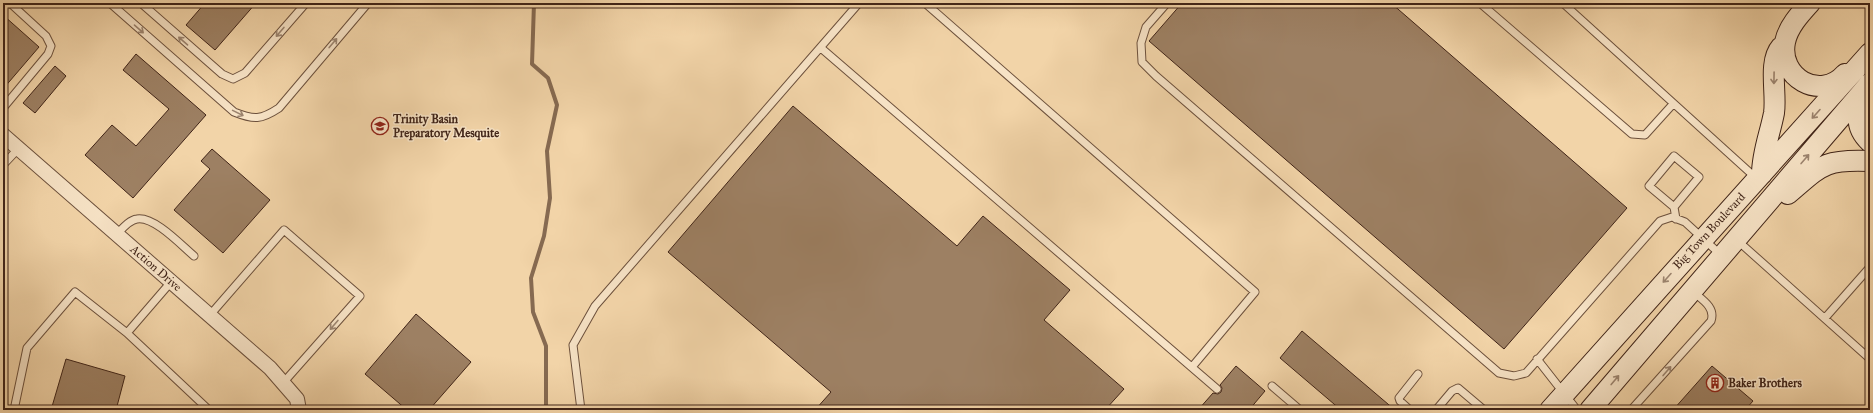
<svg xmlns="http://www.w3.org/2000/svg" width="1873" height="413" font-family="'IM FELL Great Primer',serif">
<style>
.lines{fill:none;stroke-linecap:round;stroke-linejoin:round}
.stream{stroke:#866a51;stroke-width:4}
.building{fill:#9d8063;stroke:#402418}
.service-casing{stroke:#6c503c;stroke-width:9}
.minor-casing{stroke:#6c503c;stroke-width:16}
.secondary-casing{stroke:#402418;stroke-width:22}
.service{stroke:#f7e3c6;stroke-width:7}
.minor{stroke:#f7e3c6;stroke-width:14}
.secondary{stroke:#f7e3c6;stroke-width:20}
.oneway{stroke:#9c846f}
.labels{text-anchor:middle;stroke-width:3;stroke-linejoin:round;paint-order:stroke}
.poi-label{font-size:12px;font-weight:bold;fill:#402418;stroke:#f7e3c6;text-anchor:start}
.street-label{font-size:12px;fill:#402418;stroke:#f7e3c6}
</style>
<rect width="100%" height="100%" fill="#f2d4a8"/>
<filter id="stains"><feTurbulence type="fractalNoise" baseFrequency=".005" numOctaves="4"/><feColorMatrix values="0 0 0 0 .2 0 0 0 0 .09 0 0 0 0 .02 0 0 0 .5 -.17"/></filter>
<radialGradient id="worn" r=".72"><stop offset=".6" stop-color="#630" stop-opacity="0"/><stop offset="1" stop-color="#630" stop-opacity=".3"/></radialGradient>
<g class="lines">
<path class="stream" d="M 534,3 L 532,64 L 548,78 L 557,105 L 547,151 L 550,198 L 544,236 L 531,278 L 533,312 L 546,346 L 546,410"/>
</g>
<path class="building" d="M 205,3 L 256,3 L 215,50 L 186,25 Z
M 1182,3 L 1391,3 L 1627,208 L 1504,349 L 1149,41 Z
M 3,15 L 39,47 L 3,89 Z
M 136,54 L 206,115 L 133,198 L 85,155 L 112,125 L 136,146 L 169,109 L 123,70 Z
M 55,66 L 66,76 L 35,113 L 23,103 Z
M 793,106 L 957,246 L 983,216 L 1070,290 L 1044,320 L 1124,389 L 1105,410 L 815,410 L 831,392 L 668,252 Z
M 212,149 L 270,200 L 223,253 L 174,210 L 210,169 L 201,161 Z
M 416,314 L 471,362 L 429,410 L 407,410 L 365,374 Z
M 1302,331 L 1395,410 L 1341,410 L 1280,358 Z
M 66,359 L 125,376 L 116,410 L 51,410 Z
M 1236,366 L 1265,391 L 1249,410 L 1198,410 L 1213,393 L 1218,394 L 1221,392 L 1222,388 L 1220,385 Z
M 1712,366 L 1753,401 L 1745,410 L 1673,410 Z"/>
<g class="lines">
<defs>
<path id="service" d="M 110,3 L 234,112 C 254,120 261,120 279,108 L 368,3
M 141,3 L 222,74 L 233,79 L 245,73 L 306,3
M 925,3 L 1255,292 L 1192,367
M 1167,3 L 1146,27 L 1141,43 L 1142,62 L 1156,76 L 1499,373 L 1514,376 L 1526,373 L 1660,221 L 1672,217 L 1685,222 L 1721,255
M 1480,3 L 1632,134 L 1645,135 L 1673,104
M 1567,3 L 1565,5 L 1756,178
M 821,48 L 1217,389
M 3,108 L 48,54 L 51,46 L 46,36 L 10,3
M 3,165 L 19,148
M 1674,207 L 1649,186 L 1674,156 L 1699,177 L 1674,207 L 1676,219
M 117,234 C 122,229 129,220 137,219 C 154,216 181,245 194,256
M 1738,241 L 1870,359
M 171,282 L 127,333 L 209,410
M 210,315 L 284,230 L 360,296 L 283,383
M 1825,318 L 1870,267
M 1537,359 L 1577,410
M 1272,386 L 1300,410
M 14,410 L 27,348 L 75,292 L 127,333
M 581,410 L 573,345 L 595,306 L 859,3
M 1410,410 L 1400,401 L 1399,398 L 1418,374
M 1436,410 L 1452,391 L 1458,388 L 1484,410
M 1631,410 L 1711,321 C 1716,307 1701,299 1692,291"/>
<path id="minor" d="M 3,135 L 270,368 L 297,399 L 299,410"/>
<path id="secondary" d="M 1810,3 C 1800,14 1788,27 1785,42 C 1778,77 1820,102 1845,74
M 1866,93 C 1858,112 1853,126 1870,142
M 1762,174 C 1762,153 1770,134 1774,113 C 1777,94 1768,62 1781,47
M 1788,194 C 1822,165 1824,159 1870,161
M 1550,410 L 1870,53
M 1590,410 L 1870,83"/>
</defs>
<use href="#service" class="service-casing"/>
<use href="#minor" class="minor-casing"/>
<use href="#secondary" class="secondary-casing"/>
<use href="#service" class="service"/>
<use href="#minor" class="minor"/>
<use href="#secondary" class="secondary"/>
</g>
<defs><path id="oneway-shaft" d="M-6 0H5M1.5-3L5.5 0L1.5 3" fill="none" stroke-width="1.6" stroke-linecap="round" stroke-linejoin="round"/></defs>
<g class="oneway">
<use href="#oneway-shaft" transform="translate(139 29) rotate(41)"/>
<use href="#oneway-shaft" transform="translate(280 32) rotate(131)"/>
<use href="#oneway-shaft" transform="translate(183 41) rotate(-139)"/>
<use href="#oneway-shaft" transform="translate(333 43) rotate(-50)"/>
<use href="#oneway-shaft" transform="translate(1774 78) rotate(91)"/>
<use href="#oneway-shaft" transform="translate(238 113) rotate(26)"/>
<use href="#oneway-shaft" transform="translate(1816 114) rotate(132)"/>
<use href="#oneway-shaft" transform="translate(1805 159) rotate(-49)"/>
<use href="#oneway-shaft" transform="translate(1667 278) rotate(132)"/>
<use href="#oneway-shaft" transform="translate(334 325) rotate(131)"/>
<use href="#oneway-shaft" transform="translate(1667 371) rotate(-49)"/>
<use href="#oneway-shaft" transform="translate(1615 380) rotate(-50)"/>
</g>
<defs>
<symbol id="school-ring" viewBox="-11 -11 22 22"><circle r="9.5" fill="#f7e3c6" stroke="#8f2418" stroke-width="1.5"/><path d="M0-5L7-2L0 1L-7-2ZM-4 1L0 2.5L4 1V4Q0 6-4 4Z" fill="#8f2418"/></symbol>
<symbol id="building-ring" viewBox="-11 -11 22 22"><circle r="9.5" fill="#f7e3c6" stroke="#8f2418" stroke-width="1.5"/><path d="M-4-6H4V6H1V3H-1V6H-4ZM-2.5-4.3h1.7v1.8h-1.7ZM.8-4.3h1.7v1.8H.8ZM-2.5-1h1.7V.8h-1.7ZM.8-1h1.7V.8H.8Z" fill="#8f2418"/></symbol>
</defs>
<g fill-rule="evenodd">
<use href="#school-ring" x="370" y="116" width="20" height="20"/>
<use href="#building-ring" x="1705" y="373" width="20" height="20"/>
</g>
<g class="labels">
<g class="poi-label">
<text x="393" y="123">Trinity Basin<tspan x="393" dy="14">Preparatory Mesquite</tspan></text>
<text x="1728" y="387">Baker Brothers</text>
</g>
<g class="street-label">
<text transform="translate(1709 231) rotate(-47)" y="4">Big Town Boulevard</text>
<text transform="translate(156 268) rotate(41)" y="4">Action Drive</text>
</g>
</g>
<rect width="1873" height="413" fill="none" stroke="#f2d4a8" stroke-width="16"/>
<rect x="4" y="4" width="1865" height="405" fill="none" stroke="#402418" stroke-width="2"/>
<rect x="8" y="8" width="1857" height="397" fill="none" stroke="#402418"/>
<rect width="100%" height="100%" filter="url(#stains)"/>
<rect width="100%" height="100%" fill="url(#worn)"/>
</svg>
